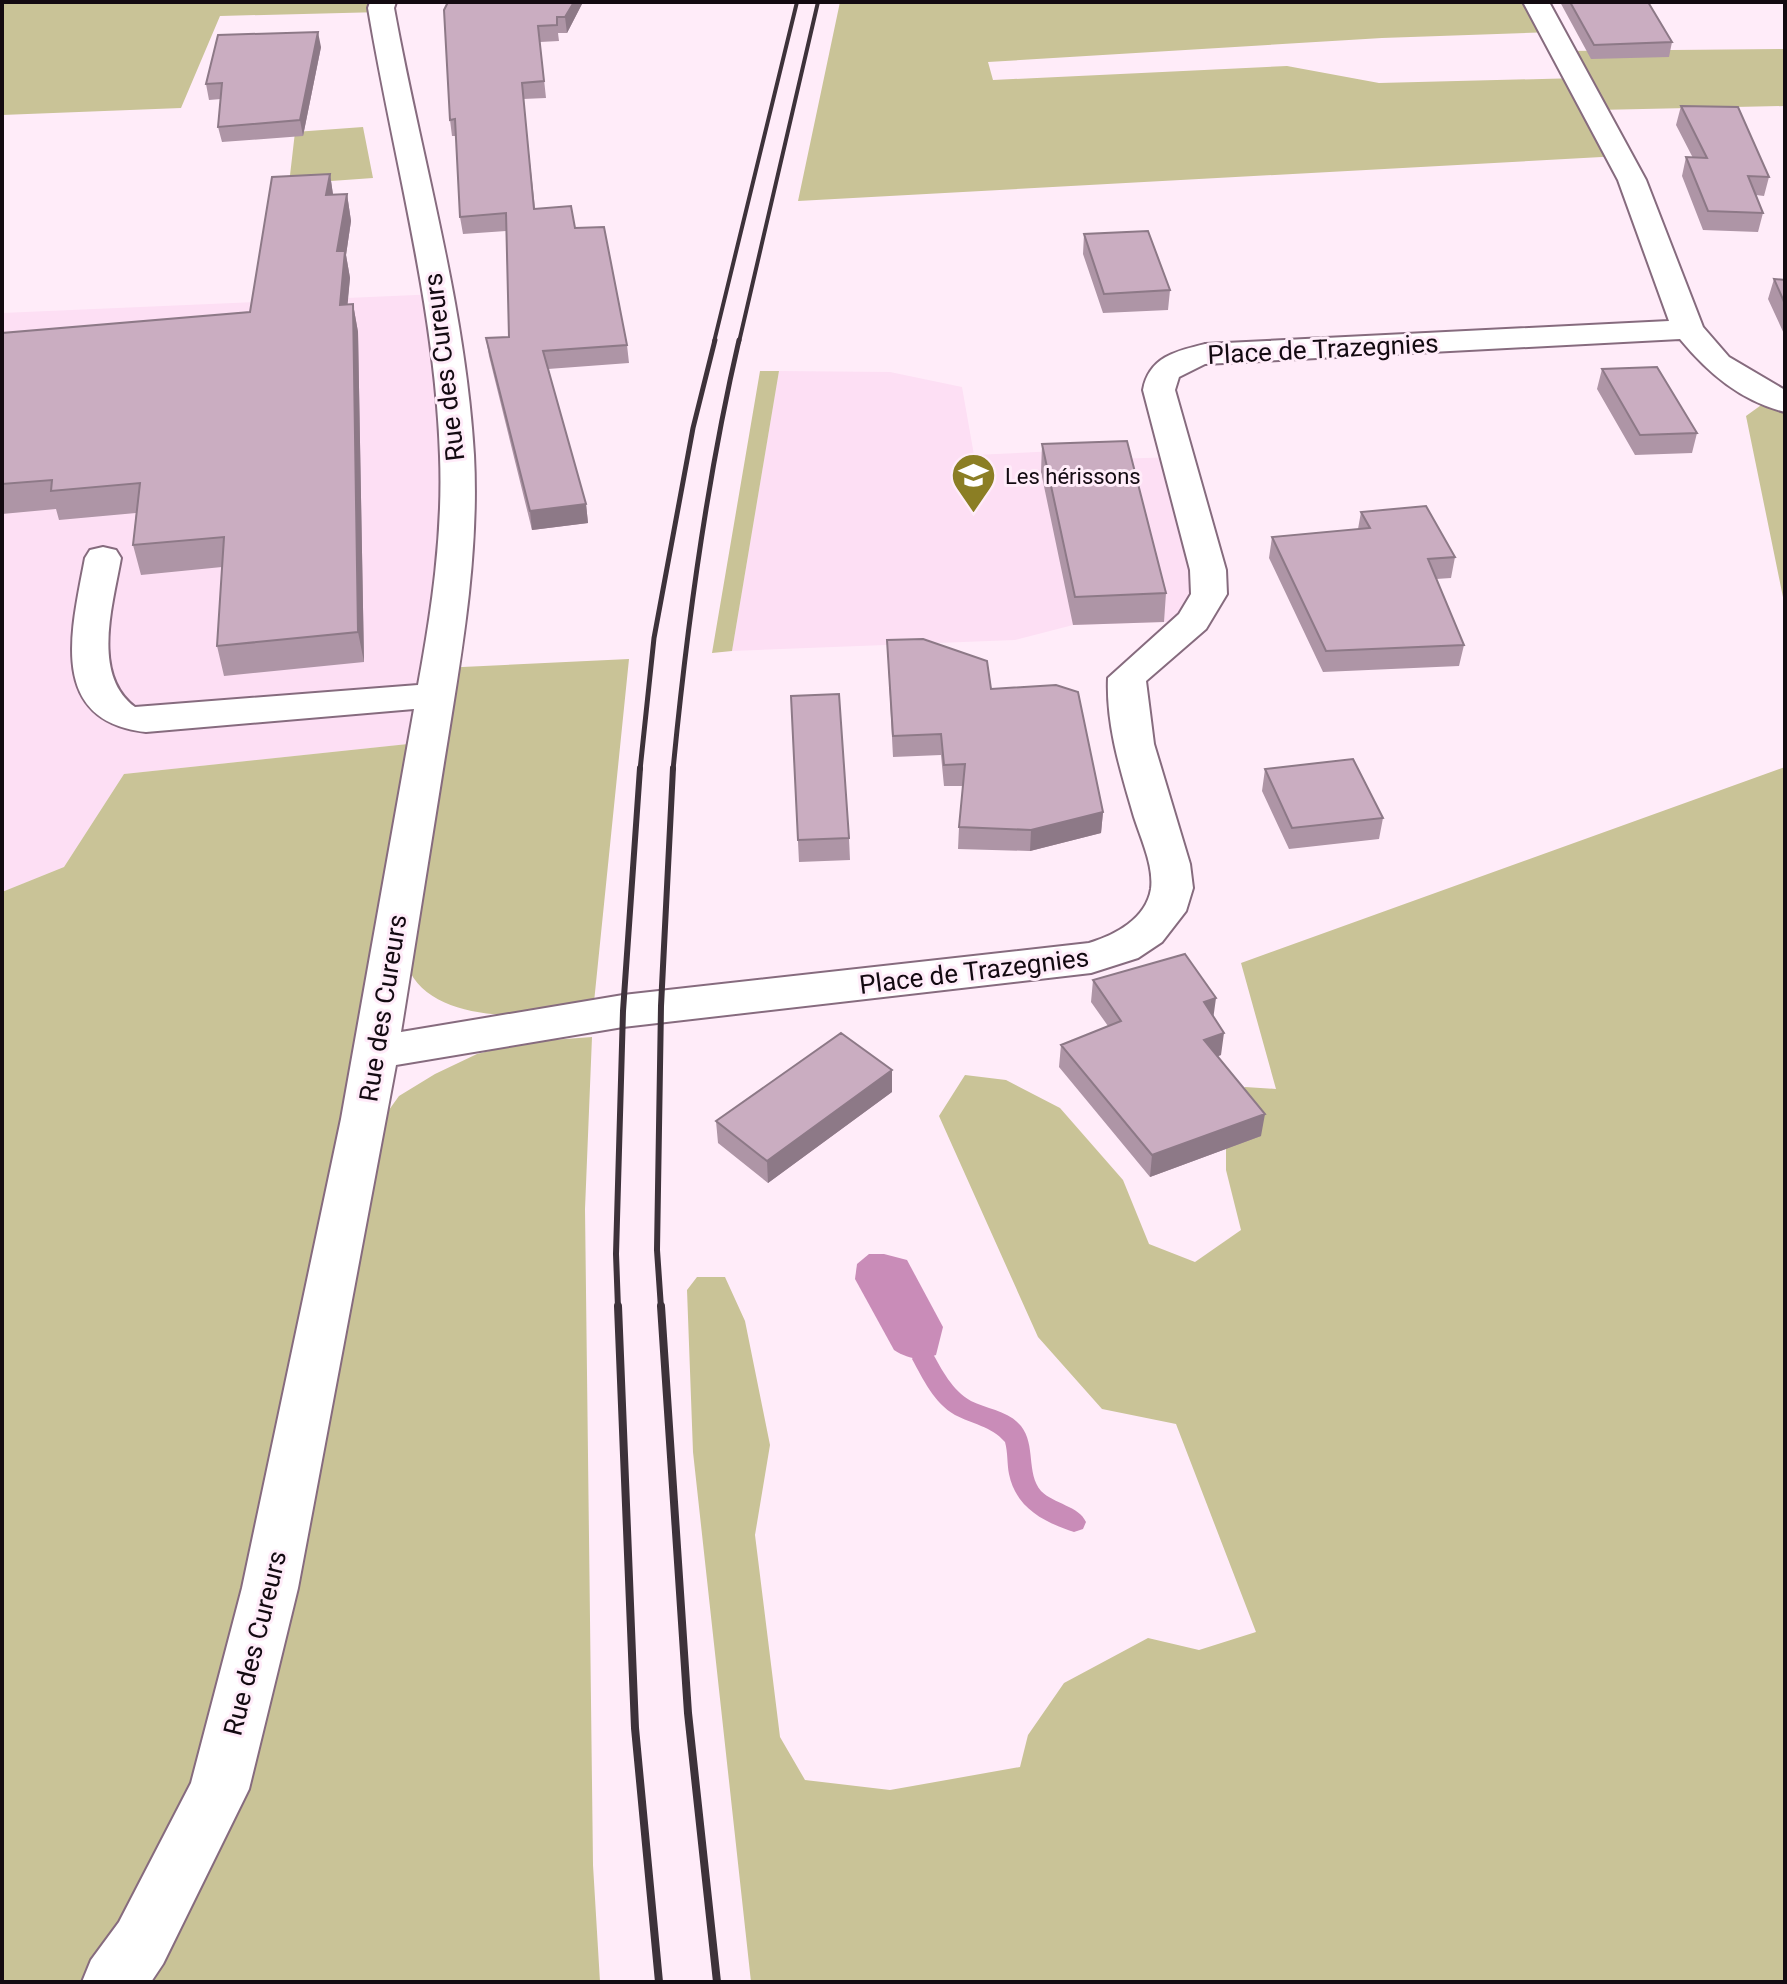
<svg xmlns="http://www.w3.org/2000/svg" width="1787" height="1984" font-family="Roboto,sans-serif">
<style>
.built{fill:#fddff4}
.green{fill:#c9c397}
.water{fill:#c98cb8}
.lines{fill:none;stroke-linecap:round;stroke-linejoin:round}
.stream{fill:#c98cb8;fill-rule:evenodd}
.minor-casing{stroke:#866b7e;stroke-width:4}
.minor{fill:#fff;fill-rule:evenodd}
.rail-far3{stroke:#3d323a;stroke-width:4}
.rail-far2{stroke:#3d323a;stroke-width:5}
.rail-far1{stroke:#3d323a;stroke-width:6}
.rail{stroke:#3d323a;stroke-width:8}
.wall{fill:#ae95a6}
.shaded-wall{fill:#8d7987}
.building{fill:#caadc1;stroke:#8d7987;stroke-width:2}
.labels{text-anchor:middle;stroke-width:6;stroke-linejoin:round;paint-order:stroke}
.far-poi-label{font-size:22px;fill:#130a11;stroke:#ffecf9;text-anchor:start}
.street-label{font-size:26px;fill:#130a11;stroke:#ffecf9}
</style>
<rect width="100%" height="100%" fill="#ffecf9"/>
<path class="built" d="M 439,294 L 457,456 L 428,742 L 124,774 L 64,867 L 2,892 L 2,313 Z
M 779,371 L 890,372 L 962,387 L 974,455 L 1078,450 L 1081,460 L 1177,457 L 1208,570 L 1193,621 L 1073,625 L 1015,640 L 732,651 Z"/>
<path class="green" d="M 2,2 L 383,2 L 382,12 L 220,16 L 181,108 L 2,115 Z
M 840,2 L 1536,2 L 1553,32 L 1382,38 L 988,62 L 993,80 L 1287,66 L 1379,83 L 1579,78 L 1565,51 L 1785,49 L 1785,106 L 1597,110 L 1620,156 L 798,201 Z
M 363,127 L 373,178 L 289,184 L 295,132 Z
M 760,371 L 779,371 L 732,651 L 712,653 Z
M 1771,398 L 1785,402 L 1785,607 L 1746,416 Z
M 629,659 L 593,1012 C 541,1016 439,1027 410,972 L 381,1121 L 399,1096 L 435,1074 L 477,1054 L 525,1042 L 592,1037 L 585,1209 L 593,1865 L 600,1982 L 2,1982 L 2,892 L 64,867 L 124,774 L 427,742 L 441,668 Z
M 1785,767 L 1785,1982 L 751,1982 L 693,1452 L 687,1290 L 697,1277 L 725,1277 L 745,1321 L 770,1445 L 755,1535 L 780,1737 L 805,1780 L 890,1790 L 1020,1767 L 1028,1735 L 1064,1683 L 1148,1638 L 1199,1650 L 1256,1632 L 1176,1424 L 1102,1409 L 1038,1337 L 939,1116 L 965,1075 L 1006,1080 L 1060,1108 L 1123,1180 L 1149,1244 L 1195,1262 L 1241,1230 L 1226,1170 L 1226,1105 L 1245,1087 L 1276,1089 L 1241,963 Z"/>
<path class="water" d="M 869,1254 L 884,1254 L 907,1260 L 943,1327 L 936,1355 C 920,1361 908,1359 894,1350 L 855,1279 L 857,1264 Z"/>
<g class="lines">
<path class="stream" d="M 924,1350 L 932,1352 C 942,1370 952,1390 971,1401 C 987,1409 1009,1411 1021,1426 C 1036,1445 1026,1473 1041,1491 C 1054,1504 1079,1506 1086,1522 L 1083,1529 L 1074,1532 C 1044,1522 1016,1508 1009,1474 C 1007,1464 1008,1453 1005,1442 C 991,1426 972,1424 955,1415 C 934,1403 923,1379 912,1359 L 916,1352 Z"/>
<defs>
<path id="minor" d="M 370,2 L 396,2 L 394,8 C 421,157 465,303 474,455 C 479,551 463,645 448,738 C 432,836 417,934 401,1032 L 623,995 L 1089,943 C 1115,935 1146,919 1151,889 C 1154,866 1141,839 1134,817 C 1121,772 1106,726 1108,678 L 1179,614 L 1191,594 L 1190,570 L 1143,390 C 1149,357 1176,351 1205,344 L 1669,321 L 1618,180 L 1523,2 L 1549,2 L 1646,180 L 1703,327 L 1729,357 L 1785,390 L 1785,412 C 1741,401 1708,373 1680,339 L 1205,364 L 1179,377 L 1175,390 L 1226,570 L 1227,594 L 1206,629 L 1146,681 L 1154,744 L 1190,864 L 1193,888 L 1186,911 L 1162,942 L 1138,958 L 1091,973 L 623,1027 L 396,1065 L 298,1588 L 249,1789 L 163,1964 L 151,1982 L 82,1982 L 91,1960 L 119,1922 L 191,1783 L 242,1588 L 341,1119 L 414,709 L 146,732 C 46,721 72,628 85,558 L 90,550 L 103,547 L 116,550 L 121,558 C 113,604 91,675 135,707 L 418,685 C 432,609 443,533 440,456 C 435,305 393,157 368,8 Z"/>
</defs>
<use href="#minor" class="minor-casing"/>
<use href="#minor" class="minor"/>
<path class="rail-far3" d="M 714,342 L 797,2
M 739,342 L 818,2"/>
<path class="rail-far2" d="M 640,770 L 654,638 L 693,428 L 715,340
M 673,770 C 687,625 706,482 739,340"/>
<path class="rail-far1" d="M 618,1308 L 616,1254 L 623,1011 L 640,768
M 661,1308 L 657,1250 L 661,1006 L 673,768"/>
<path class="rail" d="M 618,1306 L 635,1728 L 659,1982
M 661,1306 L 688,1713 L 717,1982"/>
</g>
<path class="wall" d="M 448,2 L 583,2 L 567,33 L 558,33 L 559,41 L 540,42 L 546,98 L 523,99 L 535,208 L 575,228 L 627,345 L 629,363 L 548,369 L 586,504 L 588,523 L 532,530 L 489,356 L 486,338 L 509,337 L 506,231 L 463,234 L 460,217 L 456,136 L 452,136 L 450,120 Z
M 1560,2 L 1648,2 L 1672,42 L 1669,57 L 1591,59 Z
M 321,47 L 303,136 L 222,142 L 218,127 L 221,99 L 209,100 L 206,84 Z
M 1681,106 L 1769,177 L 1764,196 L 1756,195 L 1763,213 L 1758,232 L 1703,230 L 1682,176 L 1686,157 L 1693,158 L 1676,125 Z
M 330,174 L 333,195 L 347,194 L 351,221 L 346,255 L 350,278 L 347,305 L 353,304 L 358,332 L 364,662 L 224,676 L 217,646 L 222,567 L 141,575 L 133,545 L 136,513 L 59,520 L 56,509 L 2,514 L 2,333 L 250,312 Z
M 1084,234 L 1170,290 L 1168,310 L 1103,313 L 1083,254 Z
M 1774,279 L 1785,280 L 1785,336 L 1768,299 Z
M 1602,369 L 1697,433 L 1692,453 L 1635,455 L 1597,389 Z
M 1042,444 L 1166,593 L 1164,622 L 1073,625 L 1041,472 Z
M 1361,512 L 1455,557 L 1451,578 L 1436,579 L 1464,645 L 1459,666 L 1323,672 L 1269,558 L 1272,537 L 1358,529 Z
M 887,640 L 991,689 L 1103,812 L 1101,833 L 1030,851 L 958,849 L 959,827 L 963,786 L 944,786 L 941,755 L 893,757 Z
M 791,696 L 849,838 L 850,860 L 799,862 Z
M 1265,769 L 1383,818 L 1379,839 L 1289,849 L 1262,791 Z
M 1093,980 L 1214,1017 L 1221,1055 L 1218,1056 L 1261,1136 L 1150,1177 L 1059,1067 L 1061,1045 L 1108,1026 L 1091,1002 Z
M 892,1092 L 768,1183 L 718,1143 L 716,1121 Z"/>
<path class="shaded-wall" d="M 574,2 L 583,2 L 567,33 L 565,17 Z
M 318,32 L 321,47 L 303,136 L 300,120 Z
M 330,174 L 334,201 L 326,195 Z
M 347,194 L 351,221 L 346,255 L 350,278 L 345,333 L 340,305 L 337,251 Z
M 353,304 L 358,332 L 364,662 L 358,632 Z
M 586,504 L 588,523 L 532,530 L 530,511 Z
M 1103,812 L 1101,833 L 1030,851 L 1031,830 Z
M 1216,998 L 1213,1020 L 1204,1002 Z
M 1224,1033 L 1221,1055 L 1202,1062 L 1204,1040 Z
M 892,1070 L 892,1092 L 768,1183 L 767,1161 Z
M 1265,1114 L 1261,1136 L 1150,1177 L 1152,1155 Z"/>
<path class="building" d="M 448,2 L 574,2 L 565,17 L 557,17 L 557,25 L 538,26 L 544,81 L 522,83 L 534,209 L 571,206 L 575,228 L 604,227 L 627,345 L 543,351 L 586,504 L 530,511 L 486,338 L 509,337 L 506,213 L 460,217 L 455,119 L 450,120 L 444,10 Z
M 1570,2 L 1648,2 L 1672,42 L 1594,45 Z
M 318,32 L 300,120 L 218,127 L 222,83 L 206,84 L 218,35 Z
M 1681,106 L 1738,107 L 1769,177 L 1748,176 L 1763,213 L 1708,211 L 1686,157 L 1707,158 Z
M 330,174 L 326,195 L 347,194 L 337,251 L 345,251 L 340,305 L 353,304 L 358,632 L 217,646 L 224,537 L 133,545 L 140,483 L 51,491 L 52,480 L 2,484 L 2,333 L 250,312 L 272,177 Z
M 1148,231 L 1170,290 L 1104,294 L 1084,234 Z
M 1774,279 L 1785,280 L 1785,304 Z
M 1657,367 L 1697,433 L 1640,435 L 1602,369 Z
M 1127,441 L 1166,593 L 1075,597 L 1042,444 Z
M 1426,506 L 1455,557 L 1428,559 L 1464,645 L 1326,651 L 1272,537 L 1370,528 L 1361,512 Z
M 923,639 L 987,661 L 991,689 L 1056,685 L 1078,692 L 1103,812 L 1031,830 L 959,827 L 965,764 L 944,765 L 941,734 L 893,736 L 887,640 Z
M 839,694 L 849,838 L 798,840 L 791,696 Z
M 1353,759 L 1383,818 L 1292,828 L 1265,769 Z
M 1185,954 L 1216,998 L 1204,1002 L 1224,1033 L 1204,1040 L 1265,1114 L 1152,1155 L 1061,1045 L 1121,1021 L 1093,980 Z
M 841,1033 L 892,1070 L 767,1161 L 716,1121 Z"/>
<defs>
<symbol id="school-pin" viewBox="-11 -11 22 30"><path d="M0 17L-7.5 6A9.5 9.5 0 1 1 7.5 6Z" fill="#8b7e24" stroke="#ffecf9"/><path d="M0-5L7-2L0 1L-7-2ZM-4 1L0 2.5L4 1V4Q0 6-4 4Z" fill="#fff"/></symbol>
</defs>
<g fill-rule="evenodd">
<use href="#school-pin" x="948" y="450" width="51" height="69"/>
</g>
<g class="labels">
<g class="far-poi-label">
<text x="1005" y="484">Les hérissons</text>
</g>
<g class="street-label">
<text transform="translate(1323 349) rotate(-3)" y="9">Place de Trazegnies</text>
<text transform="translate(444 367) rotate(-97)" y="9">Rue des Cureurs</text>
<text transform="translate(974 971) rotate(-7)" y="9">Place de Trazegnies</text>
<text transform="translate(383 1008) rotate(-81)" y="9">Rue des Cureurs</text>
<text transform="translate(255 1643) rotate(-76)" y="9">Rue des Cureurs</text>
</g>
</g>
<rect width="1787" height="1984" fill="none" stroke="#130a11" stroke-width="8"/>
</svg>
